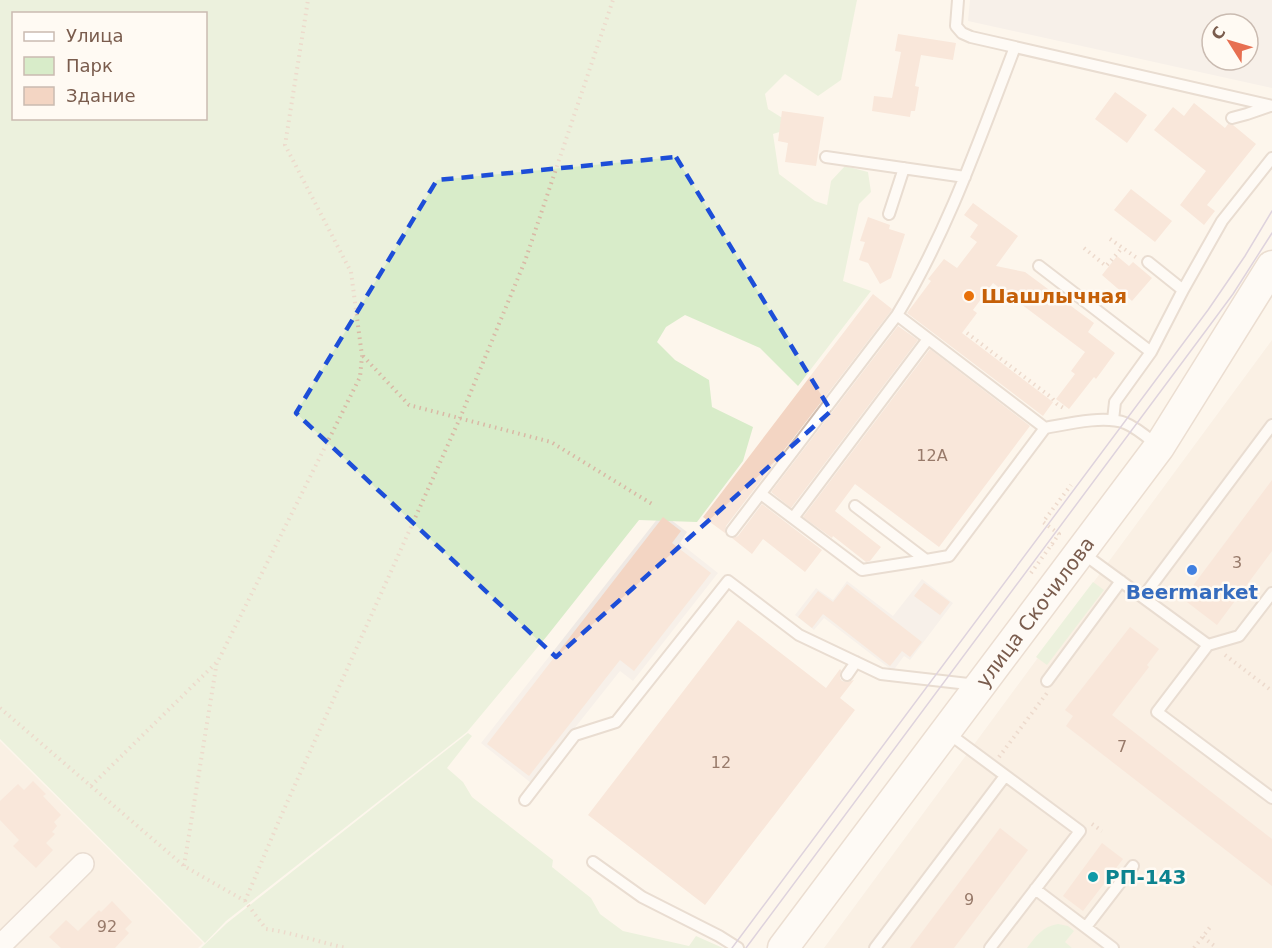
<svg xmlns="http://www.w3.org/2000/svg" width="1272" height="948" font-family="'DejaVu Sans',sans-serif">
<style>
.residential{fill:#f5e8da}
.industrial{fill:#efe9e4;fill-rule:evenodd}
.green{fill:#d8ecc9;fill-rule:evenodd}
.building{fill:#f3d5c3}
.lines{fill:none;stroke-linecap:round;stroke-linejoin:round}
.lane-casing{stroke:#d1beb0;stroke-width:14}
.street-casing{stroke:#d1beb0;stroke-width:24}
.secondary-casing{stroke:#d6c0b0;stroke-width:33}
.path{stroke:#d9b8a5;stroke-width:4;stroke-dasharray:1.5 4.5;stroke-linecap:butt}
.lane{stroke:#fff;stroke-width:10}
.street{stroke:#fff;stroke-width:21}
.secondary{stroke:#fff;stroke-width:30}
.tram{stroke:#b9a8c9;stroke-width:1.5}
.marked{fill:none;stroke:#1d4ed8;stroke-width:4.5;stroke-dasharray:12 8;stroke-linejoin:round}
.food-dot{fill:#e8710a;stroke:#fffaf3;stroke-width:2}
.shop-dot{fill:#3f7fe0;stroke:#fffaf3;stroke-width:2}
.culture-dot{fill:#0f9aa8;stroke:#fffaf3;stroke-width:2}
.labels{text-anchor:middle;stroke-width:5;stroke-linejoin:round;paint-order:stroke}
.number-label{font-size:16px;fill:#987a6a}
.food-label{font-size:20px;font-weight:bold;fill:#c56008;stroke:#fffaf3;text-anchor:start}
.shop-label{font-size:20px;font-weight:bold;fill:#366cbe;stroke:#fffaf3}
.street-label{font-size:20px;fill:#7a5c4d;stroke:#fffaf3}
.culture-label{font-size:20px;font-weight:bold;fill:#0d838f;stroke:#fffaf3;text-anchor:start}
</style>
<rect width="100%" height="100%" fill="#fdf6ec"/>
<path class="residential" d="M 1272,340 L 1272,948 L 824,948 Z
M 0,741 L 203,943 L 198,948 L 0,948 Z"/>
<path class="industrial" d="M 970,0 L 1272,0 L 1272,88 L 968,21 ZM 1212,24 L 1248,24 L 1248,60 L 1212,60 Z
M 662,513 L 687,532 L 680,543 L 718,573 L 633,681 L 620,671 L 531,783 L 481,743 Z
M 922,579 L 953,603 L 910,660 L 904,656 L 893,671 L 824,618 L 814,630 L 795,615 L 816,588 L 833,600 L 847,581 L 893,616 Z"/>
<path class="green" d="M 0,0 L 857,0 L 841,80 L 818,96 L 785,74 L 765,94 L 768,109 L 784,119 L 786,130 L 773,134 L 779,174 L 815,201 L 827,205 L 831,181 L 845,166 L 868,172 L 871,192 L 859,204 L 843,281 L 871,291 L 798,386 L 760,348 L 685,315 L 666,327 L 657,342 L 675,360 L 709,380 L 712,407 L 753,427 L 743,461 L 697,522 L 639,520 L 547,636 L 467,732 L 226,921 L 205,943 L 0,739 ZM 14,14 L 206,14 L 206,118 L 14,118 Z
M 1093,582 L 1104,590 L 1047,665 L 1036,657 Z
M 468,733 L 472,736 L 447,768 L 463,782 L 472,797 L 553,860 L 552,867 L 591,898 L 600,914 L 623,931 L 689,946 L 696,936 L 723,948 L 201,948 L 227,923 Z
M 1058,924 L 1068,926 L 1074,931 L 1065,942 L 1072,948 L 1027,948 C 1035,937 1043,926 1058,924 Z"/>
<path class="building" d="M 898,34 L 956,43 L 953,60 L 921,55 L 915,86 L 919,87 L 915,111 L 911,111 L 910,117 L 872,111 L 874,96 L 892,98 L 901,52 L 895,51 Z
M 1115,92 L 1147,115 L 1127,143 L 1095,119 Z
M 1194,103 L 1225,128 L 1228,124 L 1233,125 L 1256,144 L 1207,205 L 1215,211 L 1204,225 L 1180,205 L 1206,171 L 1154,130 L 1173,107 L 1184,116 Z
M 782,111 L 824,117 L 816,166 L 785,162 L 788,143 L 778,141 Z
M 1131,189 L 1172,221 L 1155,242 L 1114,210 Z
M 973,203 L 1018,236 L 996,266 L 1025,272 L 1094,323 L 1088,332 L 1115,353 L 1096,379 L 1094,377 L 1069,409 L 1056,399 L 1075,374 L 1071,371 L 1085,352 L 993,283 L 973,310 L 977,313 L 962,333 L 1053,402 L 1043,416 L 907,313 L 931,281 L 928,279 L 944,259 L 957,268 L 977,242 L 970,237 L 978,225 L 964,215 Z
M 868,217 L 890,225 L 889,229 L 905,234 L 891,278 L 880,284 L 868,263 L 859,260 L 865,242 L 860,241 Z
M 1117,256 L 1129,266 L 1133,262 L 1152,278 L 1132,301 L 1102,275 Z
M 873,294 L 892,309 L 891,311 L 726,526 L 725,533 L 703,517 Z
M 898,326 L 918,340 L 791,508 L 771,492 Z
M 930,349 L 1030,426 L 939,547 L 855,484 L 835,511 L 881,547 L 870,561 L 866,562 L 833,536 L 832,538 L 803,517 Z
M 1272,480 L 1272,551 L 1217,625 L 1183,599 Z
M 762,504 L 822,550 L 805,572 L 763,539 L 752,554 L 732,538 L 738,536 Z
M 663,517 L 681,531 L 672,543 L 711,573 L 634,671 L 620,660 L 529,776 L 487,744 Z
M 924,583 L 950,602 L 940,615 L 914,596 Z
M 847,584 L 922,642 L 910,657 L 902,651 L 890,666 L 823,614 L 812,628 L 798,617 L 818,591 L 833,602 Z
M 738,620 L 826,688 L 840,669 L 841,670 L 840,678 L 842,681 L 847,682 L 854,680 L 840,698 L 855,710 L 705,905 L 588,815 Z
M 1130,627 L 1159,649 L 1147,665 L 1149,667 L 1112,715 L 1272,839 L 1272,886 L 1066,726 L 1073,716 L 1065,710 Z
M 33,781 L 46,794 L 43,796 L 61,815 L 54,822 L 57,826 L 52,832 L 55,834 L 46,843 L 53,850 L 36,868 L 13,846 L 19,840 L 0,820 L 0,801 L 18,784 L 24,790 Z
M 1000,828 L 1028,850 L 954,948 L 910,948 Z
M 1102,843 L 1123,859 L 1083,911 L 1063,896 Z
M 112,901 L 132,922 L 125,929 L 129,933 L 115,948 L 61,948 L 49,937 L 66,920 L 78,931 L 99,910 L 101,912 Z"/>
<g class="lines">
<defs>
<path id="lane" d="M 958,0 L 956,26 L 962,33 L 971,37 L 1015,47
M 1232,118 L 1247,114 L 1270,106
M 826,157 L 965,177
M 889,214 L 904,168
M 1148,262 L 1183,290
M 1039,266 L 1151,352 L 1115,402 L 1113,420
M 897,315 L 1045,428
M 1151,352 L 1183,290 L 1222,221 L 1272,158
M 761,494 L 862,570 L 926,560
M 855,506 L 926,560 L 949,556 L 1045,428 C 1067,424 1104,415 1125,423 C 1137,428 1147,437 1157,445
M 793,518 L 928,339
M 732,531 L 897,315 C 948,231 980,138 1015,47 L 1272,106
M 1081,552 L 1208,645 L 1157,712 L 1272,798
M 1143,597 L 1272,425
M 1208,645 L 1239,636 L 1272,593
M 847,675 L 856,662
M 1047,681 L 1121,581
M 948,733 L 1080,831 L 990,948
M 525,800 L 575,735 L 616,722 L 728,581 L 799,635 L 881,674 L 977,685
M 593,862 L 642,897 L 719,936 L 738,948
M 1035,889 L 1113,948
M 1086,927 L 1133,866
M 875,948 L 1005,776"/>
<path id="street" d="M 0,946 L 83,864"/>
<g id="secondary">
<path id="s1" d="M 783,948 L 1159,447 L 1272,266"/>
</g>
</defs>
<use href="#lane" class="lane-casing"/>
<use href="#street" class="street-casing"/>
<use href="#secondary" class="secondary-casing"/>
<path class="path" d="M 1110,239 L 1137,258
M 1084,248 L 1106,266 L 1122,248
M 967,333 L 1052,398 L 1057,404 L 1065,409
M 363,356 L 409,405 L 551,442 L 652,504
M 1052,544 L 1059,534 L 1043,522 L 1071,485
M 1031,573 L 1052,544 L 1055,546
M 1225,655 L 1272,691
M 0,708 L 184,866 L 245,901 L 266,929 C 294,933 319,942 346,948
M 999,757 L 1047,693
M 91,786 L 218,661 L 360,377 L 362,356 L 351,272 L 285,145 L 308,0
M 1092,824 L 1102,831
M 184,866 L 217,661
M 245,901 L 281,816 L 460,418 L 525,261 L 613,0
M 1203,937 L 1217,948
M 1194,948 L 1211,926"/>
<use href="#lane" class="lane"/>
<use href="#street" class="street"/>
<use href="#secondary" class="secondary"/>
<path class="tram" d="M 732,948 L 1208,310 L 1245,256 L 1272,211
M 746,948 L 1216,317 L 1233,294 L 1272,233"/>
</g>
<path d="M0 0H1272V948H0ZM 676,157 L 831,411 L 556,657 L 296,413 L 437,180 Z" fill="#fdf6ec" fill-opacity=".55" fill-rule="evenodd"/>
<path class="marked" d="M 676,157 L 831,411 L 556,657 L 296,413 L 437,180 Z"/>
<circle class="food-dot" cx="969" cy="296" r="6"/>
<circle class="shop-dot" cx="1192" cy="570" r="6"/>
<circle class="culture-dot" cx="1093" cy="877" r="6"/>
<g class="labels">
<g class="number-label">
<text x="932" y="461">12А</text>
<text x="1237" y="568">3</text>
<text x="1122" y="752">7</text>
<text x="721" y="768">12</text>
<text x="969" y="905">9</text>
<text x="107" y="932">92</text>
</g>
<g class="food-label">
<text x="981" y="303">Шашлычная</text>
</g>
<g class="shop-label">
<text x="1192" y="599">Beermarket</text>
</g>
<g class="street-label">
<text dy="7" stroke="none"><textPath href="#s1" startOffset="420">улица Скочилова</textPath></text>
</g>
<g class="culture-label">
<text x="1105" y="884">РП-143</text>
</g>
</g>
<rect x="12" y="12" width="195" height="108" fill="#fffaf3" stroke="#cabbb1" stroke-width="1.5"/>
<rect x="24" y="32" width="30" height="9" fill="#ffffff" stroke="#cabbb1" stroke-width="1.5"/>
<text x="66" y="42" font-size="18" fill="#7a5c4d">Улица</text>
<rect x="24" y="57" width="30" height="18" fill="#d8ecc9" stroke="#cabbb1" stroke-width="1.5"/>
<text x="66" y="72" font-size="18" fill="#7a5c4d">Парк</text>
<rect x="24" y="87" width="30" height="18" fill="#f3d5c3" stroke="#cabbb1" stroke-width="1.5"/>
<text x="66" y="102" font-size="18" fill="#7a5c4d">Здание</text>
<g transform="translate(1230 42) rotate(307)"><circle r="28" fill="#fffaf3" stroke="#cabbb1" stroke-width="1.5"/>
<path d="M0-4.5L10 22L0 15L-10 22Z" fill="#e76f51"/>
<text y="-9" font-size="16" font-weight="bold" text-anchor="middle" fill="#7a5c4d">С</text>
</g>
</svg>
